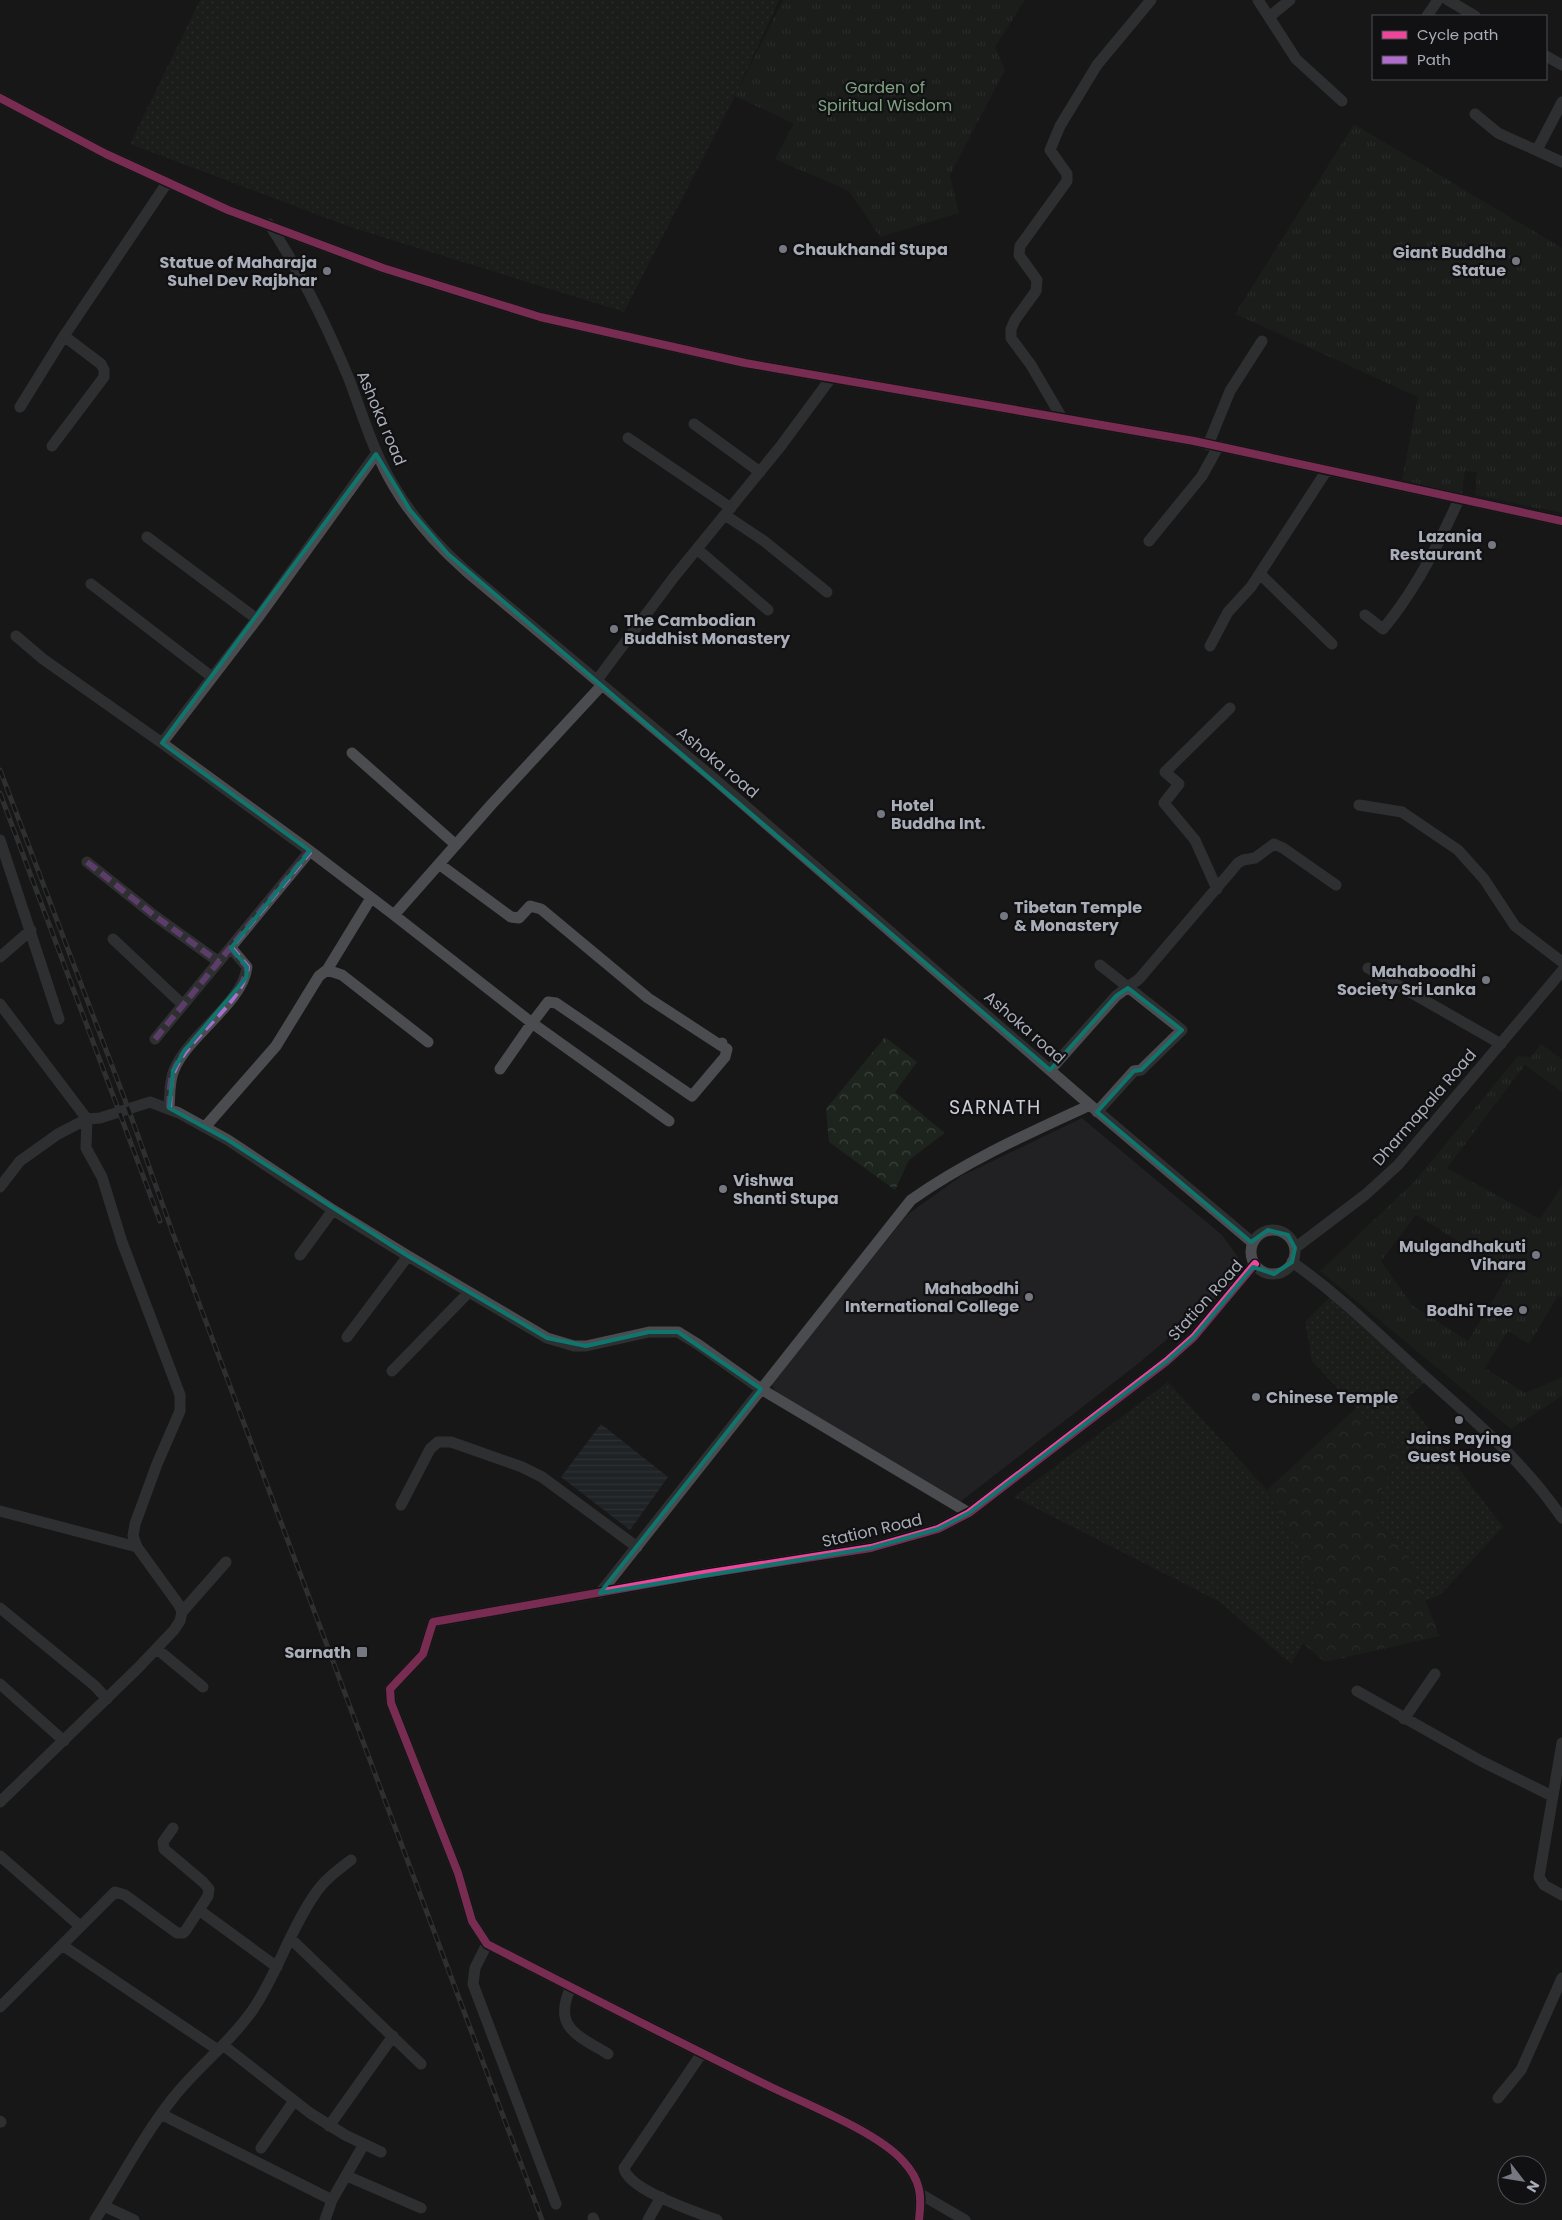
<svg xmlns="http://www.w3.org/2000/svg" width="1562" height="2220" font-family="Poppins,sans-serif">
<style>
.built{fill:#212123}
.grass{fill:url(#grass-dots)}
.forest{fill:url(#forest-crowns)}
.park{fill:url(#park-tufts);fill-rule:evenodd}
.water{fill:url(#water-rules)}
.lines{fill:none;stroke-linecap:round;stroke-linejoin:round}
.minor{stroke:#4b4c50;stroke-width:11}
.rail-casing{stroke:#4b4c4f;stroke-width:5}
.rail{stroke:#111113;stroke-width:3;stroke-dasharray:9;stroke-linecap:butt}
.quiet{stroke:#b06ccc;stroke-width:6;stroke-dasharray:12 6;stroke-linecap:butt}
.cycleway-casing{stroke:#111113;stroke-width:11}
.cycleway{stroke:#ed469a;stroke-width:8}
.marked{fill:none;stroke:#0f766e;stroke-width:4;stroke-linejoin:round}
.poi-dot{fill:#757880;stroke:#111113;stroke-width:2}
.labels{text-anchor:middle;stroke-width:4.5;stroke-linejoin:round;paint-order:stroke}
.park-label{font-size:16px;fill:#7fa381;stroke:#111113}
.poi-label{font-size:16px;font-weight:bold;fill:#a8adb8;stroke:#111113;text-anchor:end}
.street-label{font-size:16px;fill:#a8adb8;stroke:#111113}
.quarter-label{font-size:19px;letter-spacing:1px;fill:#c9ccd4;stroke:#111113}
</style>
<defs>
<pattern id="grass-dots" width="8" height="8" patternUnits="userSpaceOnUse" patternTransform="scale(1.25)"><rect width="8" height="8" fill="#1d241e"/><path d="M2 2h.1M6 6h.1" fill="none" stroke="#3b413d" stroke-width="1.8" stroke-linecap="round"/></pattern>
<pattern id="forest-crowns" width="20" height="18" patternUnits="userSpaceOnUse" patternTransform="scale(1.25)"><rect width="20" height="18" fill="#1d241e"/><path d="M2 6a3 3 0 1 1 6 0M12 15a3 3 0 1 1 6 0" fill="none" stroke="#3b413d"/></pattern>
<pattern id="park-tufts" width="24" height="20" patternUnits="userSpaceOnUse" patternTransform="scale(1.25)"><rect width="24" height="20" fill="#1d241e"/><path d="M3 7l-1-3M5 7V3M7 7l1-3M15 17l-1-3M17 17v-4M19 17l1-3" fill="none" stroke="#3b413d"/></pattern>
<pattern id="water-rules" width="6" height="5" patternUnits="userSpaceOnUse" patternTransform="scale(1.25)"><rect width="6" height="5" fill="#2a3239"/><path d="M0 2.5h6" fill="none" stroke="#464d54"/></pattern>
</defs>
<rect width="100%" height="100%" fill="#171717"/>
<path class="built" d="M 1082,1118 L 1222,1235 L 1238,1257 L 1241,1268 L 1237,1280 L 1139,1363 L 960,1502 L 775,1391 L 771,1384 L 907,1215 L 961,1176 Z"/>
<path class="grass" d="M 200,0 L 779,0 L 735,96 L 624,312 L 350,227 L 130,144 Z
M 1330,1297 L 1426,1381 L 1406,1399 L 1503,1527 L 1440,1595 L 1425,1601 L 1405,1551 L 1376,1521 L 1383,1483 L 1405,1455 L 1356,1408 L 1312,1361 L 1305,1322 Z
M 1168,1382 L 1267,1490 L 1325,1606 L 1291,1664 L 1220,1602 L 1014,1497 Z"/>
<path class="forest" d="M 885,1037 L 917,1062 L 895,1092 L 945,1133 L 909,1160 L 895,1190 L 829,1142 L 826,1109 Z
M 1356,1408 L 1405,1455 L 1383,1483 L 1376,1521 L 1405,1551 L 1440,1636 L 1325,1662 L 1301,1642 L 1325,1606 L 1267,1490 Z"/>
<path class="park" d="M 783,0 L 1025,0 L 995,47 L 1005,70 L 950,175 L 959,213 L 880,237 L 849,191 L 775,159 L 794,124 L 735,96 Z
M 1354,124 L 1562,248 L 1562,513 L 1475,495 L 1477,472 L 1465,471 L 1462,494 L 1402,480 L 1418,397 L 1235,314 Z
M 1541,1044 L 1562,1059 L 1562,1092 L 1525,1065 L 1447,1168 L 1540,1219 L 1562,1186 L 1562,1297 L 1558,1296 L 1529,1344 L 1508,1331 L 1485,1368 L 1525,1393 L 1562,1377 L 1562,1396 L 1511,1429 L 1320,1271 L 1415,1181 L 1518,1056 L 1531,1057 ZM 1416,1215 L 1509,1273 L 1468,1341 L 1412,1305 L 1381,1261 Z"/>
<path class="water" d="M 601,1424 L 668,1477 L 630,1530 L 561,1477 Z"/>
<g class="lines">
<path class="minor" d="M 1258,0 L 1296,59 L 1342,101
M 1448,0 L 1475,16
M 1427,16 L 1438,0
M 1269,17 L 1290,0
M 1546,56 L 1562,65
M 0,98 L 106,154 L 228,210 L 383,268 L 540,317 L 745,363 L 1194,441 L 1562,521
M 1475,114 L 1498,133 L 1562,162
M 1537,150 L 1562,102
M 269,224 C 301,272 327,326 349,379 C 363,416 374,454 395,488 C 414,520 438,546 466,571 L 711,776 L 1090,1105 L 1253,1243
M 20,407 L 64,336 L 167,183
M 1062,418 L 1031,365 L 1011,338 L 1011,329 L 1015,320 L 1036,291 L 1037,280 L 1019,255 L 1020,246 L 1067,181 L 1067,174 L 1050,150 L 1060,126 L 1097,65 L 1151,0
M 694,424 L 760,472
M 628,438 L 731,508
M 1208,445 L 1230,391 L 1262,341
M 52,446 L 104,377 L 104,370 L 101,364 L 64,336
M 376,454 L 257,619 L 162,743 L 310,851 L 394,915 L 491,805 L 602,685
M 725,515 L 764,541 L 827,592
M 147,537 L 257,619
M 1149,541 L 1202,476 L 1218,447
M 697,549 L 768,610
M 1260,574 L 1332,644
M 91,584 L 212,677
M 1365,615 L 1383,629 C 1415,591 1439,544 1459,499
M 16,636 L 43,659 L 162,743
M 1210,646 L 1228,612 L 1251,587 L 1327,470
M 597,680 L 674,577 L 780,447 L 831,378
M 352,753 L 456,845
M 1359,805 L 1402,812 L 1458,850 L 1484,879 L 1515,926 L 1562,962
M 0,840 L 59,1019
M 87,862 L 155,916 L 219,962
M 439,864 L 511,917 L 519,918 L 530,906 L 541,909 L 648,998 L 720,1045
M 1217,889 L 1195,840 L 1164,803 L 1179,784 L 1165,772 L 1230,708
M 394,915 L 532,1023 L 548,1002 L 556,1003 L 692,1096 L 725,1057 L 727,1049 L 720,1045 L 722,1043
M 113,939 L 183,1005
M 0,957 L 31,930
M 1368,968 L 1501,1044
M 327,970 L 371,898
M 0,1004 L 87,1119 L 100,1118 L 150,1102 L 179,1113 L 228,1140 L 333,1210 L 408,1256 L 547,1338 L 574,1346 L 586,1346 L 649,1332 L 678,1332 L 699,1345 L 761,1389 L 969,1513
M 155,1039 L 310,851
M 500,1069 L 532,1023 L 669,1121
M 1050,1070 L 1116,996 L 1139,979 L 1238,863 L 1243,860 L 1255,858 L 1274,844 L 1283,848 L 1336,885
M 169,1108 C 170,1096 169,1081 174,1070 C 189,1034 243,1003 247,967 L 231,948
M 1097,1112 L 1134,1071 L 1141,1070 L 1182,1030 L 1100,965
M 205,1127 L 276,1046 L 319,976 L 327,970 L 342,975 L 428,1042
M 0,1187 L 20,1161 L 58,1134 L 87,1119 L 86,1148 L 102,1177 L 122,1242 L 180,1395 L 180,1411 L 157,1464 L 135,1524 L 133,1536 L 137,1547 L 179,1605 L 182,1612 L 180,1621 L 174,1630 L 139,1667 L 0,1802
M1251 1252a22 22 0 1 1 44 0a22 22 0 1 1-44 0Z
M 1295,1248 L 1365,1195 L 1398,1165 L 1562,971
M 300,1255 L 333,1210
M 1292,1262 C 1338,1294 1378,1334 1419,1371 C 1470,1417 1523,1460 1562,1518
M 347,1337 L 408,1256
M 392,1371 L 469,1292
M 401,1505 L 430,1449 L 438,1442 L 451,1442 L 522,1467 L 542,1477 L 637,1547
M 0,1511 L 137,1547
M 600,1593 L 911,1200 C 966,1161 1029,1133 1090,1105
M 0,1608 L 95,1686 L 107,1699
M 182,1612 L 226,1562
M 157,1649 L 203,1687
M 0,1684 L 64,1741
M 1357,1691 L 1481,1761 L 1552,1796
M 1404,1719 L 1435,1674
M 1562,1743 L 1539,1877 L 1544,1885 L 1562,1895
M 0,1856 L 80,1926
M 199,1910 L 277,1967
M 291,1939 L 421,2064
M 487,1944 L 475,1968 L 473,1984 L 556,2204
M 62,1945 L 218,2050
M 571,1987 C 552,2027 577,2035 608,2054
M 0,2007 L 115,1892 L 125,1895 L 177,1933 L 183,1933 L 186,1930 L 208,1896 L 209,1889 L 203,1882 L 164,1849 L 163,1842 L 173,1828
M 223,2045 L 310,2113 L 345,2135 L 381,2152
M 702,2053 L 624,2168 C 628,2190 696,2212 717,2220
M 1498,2098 L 1521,2070 L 1562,1978
M 161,2114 L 332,2200
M 0,2121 L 1,2122
M 329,2126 L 393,2036
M 261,2148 L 294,2101
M 347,2176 L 421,2208
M 922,2195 L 965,2220
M 104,2206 L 134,2220
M 593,2218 L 594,2220
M 95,2220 C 121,2179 143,2136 173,2098 C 197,2067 229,2044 252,2011 C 277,1975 290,1929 315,1894 C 324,1880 338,1870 351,1860
M 325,2220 L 332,2200 L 364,2144
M 648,2220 L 661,2197
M 919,2220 C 922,2196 921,2180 903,2161 C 877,2132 808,2105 771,2087 C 676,2041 581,1992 487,1944 L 472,1921 L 458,1873 L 391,1703 L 390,1689 L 423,1654 L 433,1622 L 704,1574 L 871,1548 L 938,1529 L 969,1513 L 1167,1361 L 1194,1337 L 1255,1264"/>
<defs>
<path id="rail" d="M 0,770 L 128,1108 L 172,1231 L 542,2220
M 0,793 L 160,1221"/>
</defs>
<use href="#rail" class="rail-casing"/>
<use href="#rail" class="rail"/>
<path class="quiet" d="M 87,862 L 155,916 L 219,962
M 155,1039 L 310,851
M 169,1108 C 170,1096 169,1081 174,1070 C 189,1034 243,1003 247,967 L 231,948"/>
<defs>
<path id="cycleway" d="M 0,98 L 106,154 L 228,210 L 383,268 L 540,317 L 745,363 L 1194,441 L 1562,521
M 919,2220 C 922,2196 921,2180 903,2161 C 877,2132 808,2105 771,2087 C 676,2041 581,1992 487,1944 L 472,1921 L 458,1873 L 391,1703 L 390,1689 L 423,1654 L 433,1622 L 704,1574 L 871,1548 L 938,1529 L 969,1513 L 1167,1361 L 1194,1337 L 1255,1264"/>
</defs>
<use href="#cycleway" class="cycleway-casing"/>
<use href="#cycleway" class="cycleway"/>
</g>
<path d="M0 0H1562V2220H0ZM 376,454 L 410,510 L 448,554 L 1050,1070 L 1116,996 L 1128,988 L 1182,1030 L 1141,1070 L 1134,1071 L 1097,1112 L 1251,1242 L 1268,1230 L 1288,1235 L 1295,1248 L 1292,1262 L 1274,1274 L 1253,1267 L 1194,1337 L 1167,1361 L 969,1513 L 938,1529 L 871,1548 L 600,1593 L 761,1389 L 678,1332 L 649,1332 L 586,1346 L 547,1338 L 408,1256 L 228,1140 L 169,1108 L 173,1071 L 184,1051 L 246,978 L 247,967 L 231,948 L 310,851 L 162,743 Z" fill="#171717" fill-opacity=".55" fill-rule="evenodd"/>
<path class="marked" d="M 376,454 L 410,510 L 448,554 L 1050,1070 L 1116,996 L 1128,988 L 1182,1030 L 1141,1070 L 1134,1071 L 1097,1112 L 1251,1242 L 1268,1230 L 1288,1235 L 1295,1248 L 1292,1262 L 1274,1274 L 1253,1267 L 1194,1337 L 1167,1361 L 969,1513 L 938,1529 L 871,1548 L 600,1593 L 761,1389 L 678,1332 L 649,1332 L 586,1346 L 547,1338 L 408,1256 L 228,1140 L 169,1108 L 173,1071 L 184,1051 L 246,978 L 247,967 L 231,948 L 310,851 L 162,743 Z"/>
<g class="poi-dot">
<circle cx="783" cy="249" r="5"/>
<circle cx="1516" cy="261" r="5"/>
<circle cx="327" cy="271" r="5"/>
<circle cx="1492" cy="545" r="5"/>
<circle cx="614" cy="629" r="5"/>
<circle cx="881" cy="814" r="5"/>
<circle cx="1004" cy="916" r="5"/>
<circle cx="1486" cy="980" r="5"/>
<circle cx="723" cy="1189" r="5"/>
<circle cx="1536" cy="1255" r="5"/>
<circle cx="1029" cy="1297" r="5"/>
<circle cx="1523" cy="1310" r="5"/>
<circle cx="1256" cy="1397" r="5"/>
<circle cx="1459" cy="1420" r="5"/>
<rect x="356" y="1646" width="12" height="12" rx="2.5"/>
</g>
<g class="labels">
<g class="park-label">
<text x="885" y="93">Garden of<tspan x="885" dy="18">Spiritual Wisdom</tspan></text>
</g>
<g class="poi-label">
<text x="793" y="255" text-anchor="start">Chaukhandi Stupa</text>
<text x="1506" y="258">Giant Buddha<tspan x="1506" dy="18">Statue</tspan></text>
<text x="317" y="268">Statue of Maharaja<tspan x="317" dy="18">Suhel Dev Rajbhar</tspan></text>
<text x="1482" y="542">Lazania<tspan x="1482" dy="18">Restaurant</tspan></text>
<text x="624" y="626" text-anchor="start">The Cambodian<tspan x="624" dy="18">Buddhist Monastery</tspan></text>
<text x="891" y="811" text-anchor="start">Hotel<tspan x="891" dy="18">Buddha Int.</tspan></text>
<text x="1014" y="913" text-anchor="start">Tibetan Temple<tspan x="1014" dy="18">&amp; Monastery</tspan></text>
<text x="1476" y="977">Mahaboodhi<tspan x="1476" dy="18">Society Sri Lanka</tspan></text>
<text x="733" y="1186" text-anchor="start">Vishwa<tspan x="733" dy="18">Shanti Stupa</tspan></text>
<text x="1526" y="1252">Mulgandhakuti<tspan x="1526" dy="18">Vihara</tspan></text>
<text x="1019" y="1294">Mahabodhi<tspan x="1019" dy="18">International College</tspan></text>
<text x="1513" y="1316">Bodhi Tree</text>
<text x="1266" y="1403" text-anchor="start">Chinese Temple</text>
<text x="1459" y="1444" text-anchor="middle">Jains Paying<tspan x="1459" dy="18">Guest House</tspan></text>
<text x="351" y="1658">Sarnath</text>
</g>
<g class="street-label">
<text transform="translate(382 418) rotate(67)" y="6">Ashoka road</text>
<text transform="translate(718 762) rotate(40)" y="6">Ashoka road</text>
<text transform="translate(1025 1027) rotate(41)" y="6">Ashoka road</text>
<text transform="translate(1424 1107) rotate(-49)" y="6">Dharmapala Road</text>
<text transform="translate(1205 1300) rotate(-48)" y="6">Station Road</text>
<text transform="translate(872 1530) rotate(-13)" y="6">Station Road</text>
</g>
<g class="quarter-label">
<text x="995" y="1114">SARNATH</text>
</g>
</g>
<rect x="1372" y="15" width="175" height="65" fill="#111113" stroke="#4d4f55"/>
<rect x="1382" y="31" width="25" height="8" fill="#ed469a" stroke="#4d4f55"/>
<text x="1417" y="40" font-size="15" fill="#a8adb8">Cycle path</text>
<rect x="1382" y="56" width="25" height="8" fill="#b06ccc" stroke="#4d4f55"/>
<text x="1417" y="65" font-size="15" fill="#a8adb8">Path</text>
<g transform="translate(1522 2180) rotate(121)"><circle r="24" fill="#111113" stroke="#4d4f55"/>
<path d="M0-4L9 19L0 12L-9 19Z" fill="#757880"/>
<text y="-8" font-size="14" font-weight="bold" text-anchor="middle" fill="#a8adb8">N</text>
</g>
</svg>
